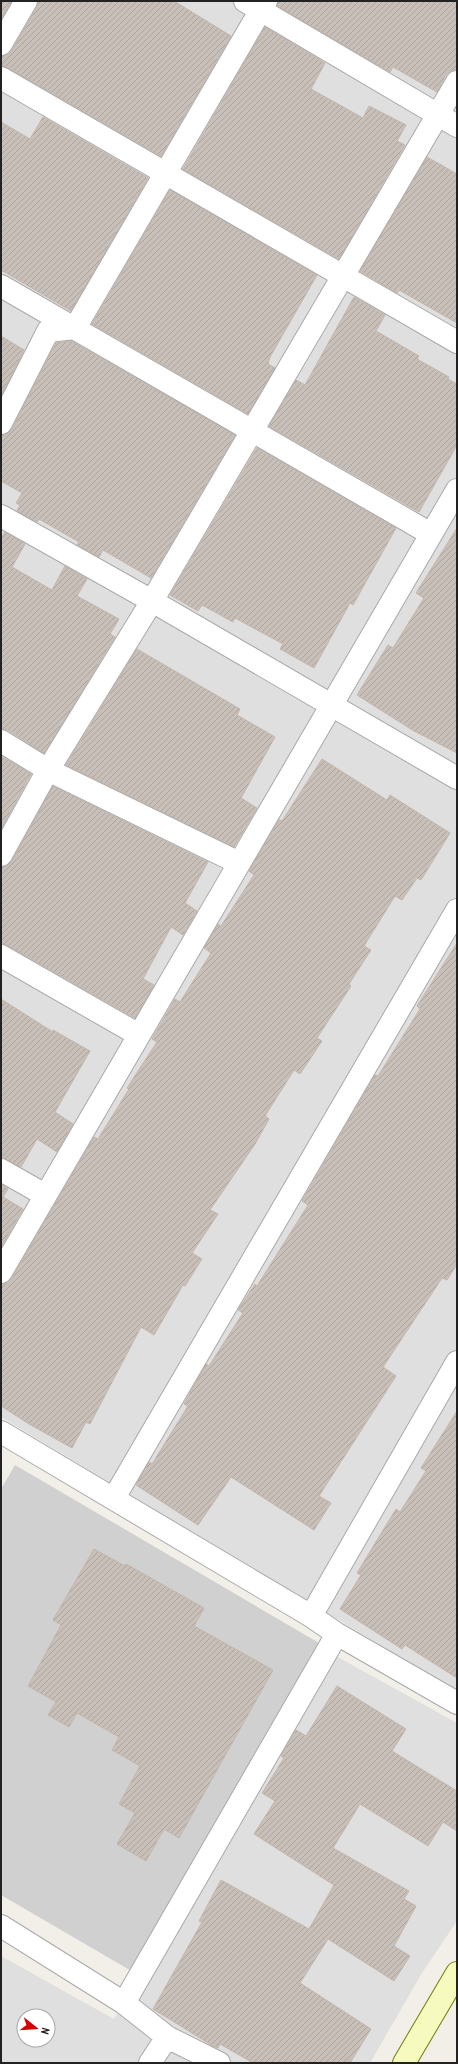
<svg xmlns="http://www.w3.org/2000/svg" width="458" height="2064" font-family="'PT Sans Narrow',sans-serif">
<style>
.residential{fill:#e0dfdf;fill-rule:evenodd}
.religious{fill:#d0d0d0}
.building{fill:url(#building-hatch);stroke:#c4b6ab}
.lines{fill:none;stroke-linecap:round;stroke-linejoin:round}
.street-casing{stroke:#a9a9a9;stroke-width:24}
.secondary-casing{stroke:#707d05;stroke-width:24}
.street{stroke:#fff;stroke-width:22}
.secondary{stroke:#f7fabf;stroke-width:22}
</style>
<defs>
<pattern id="building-hatch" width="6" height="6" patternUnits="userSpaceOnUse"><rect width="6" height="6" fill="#c7bfb8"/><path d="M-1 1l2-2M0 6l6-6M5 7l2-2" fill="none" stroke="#aba49e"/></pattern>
</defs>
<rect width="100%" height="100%" fill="#f2efe9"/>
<path class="residential" d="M 1,1 L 457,1 L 457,1691 L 1,1417 Z
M 334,1655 L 457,1723 L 457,1921 L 422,1973 L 370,2063 L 1,2063 L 1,1956 L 114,2019 ZM 24,2016 L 48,2016 L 48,2040 L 24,2040 Z"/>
<path class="religious" d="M 15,1465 L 331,1650 L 140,1976 L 1,1895 L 1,1489 Z"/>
<path class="building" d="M 1,1 L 12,1 L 1,19 Z
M 38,1 L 174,1 L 231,36 L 161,156 L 7,67 L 1,66 L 1,56 L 8,55 L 12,50 L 37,7 Z
M 278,1 L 457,1 L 457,70 L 451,71 L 446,75 L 437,92 L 393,67 L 390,72 L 277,6 Z
M 265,27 L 325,63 L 311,89 L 363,118 L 369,106 L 406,125 L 397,141 L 405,145 L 339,259 L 183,169 Z
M 43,117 L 148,178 L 71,311 L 1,270 L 1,122 L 30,139 Z
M 427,157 L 457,174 L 457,323 L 399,290 L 397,293 L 360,271 Z
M 170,190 L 317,275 L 270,357 L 268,364 L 275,368 L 248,414 L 92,324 Z
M 354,297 L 385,315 L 376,331 L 419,356 L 417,359 L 449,377 L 448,379 L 457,384 L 457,445 L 419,512 L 269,426 L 296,380 L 305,385 Z
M 1,336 L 24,350 L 1,396 Z
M 71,341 L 235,435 L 151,578 L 103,550 L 99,557 L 77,545 L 79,542 L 39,519 L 37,522 L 17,511 L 20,505 L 16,503 L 22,493 L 1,481 L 1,435 L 7,434 L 12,429 L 56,343 Z
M 257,448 L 396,528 L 353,605 L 350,603 L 314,668 L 280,649 L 283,644 L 235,618 L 233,622 L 202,605 L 198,611 L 170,595 Z
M 457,528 L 457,753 L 414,731 L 357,695 L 388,645 L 393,648 L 424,598 L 416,593 Z
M 5,532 L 25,544 L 12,567 L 52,590 L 65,566 L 87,579 L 77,596 L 119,619 L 110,634 L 115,637 L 44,753 L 8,730 L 1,729 L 1,539 Z
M 137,649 L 240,709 L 237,715 L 275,737 L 241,798 L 257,808 L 234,847 L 66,765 Z
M 1,756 L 31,774 L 1,829 Z
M 322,759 L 387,800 L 390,795 L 450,833 L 421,880 L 417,878 L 402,900 L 395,896 L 364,946 L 371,950 L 349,984 L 351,986 L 317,1038 L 322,1041 L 300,1074 L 294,1070 L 265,1116 L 269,1119 L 255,1144 L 210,1210 L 218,1214 L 192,1253 L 202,1259 L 185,1286 L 183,1285 L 154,1335 L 141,1327 L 90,1424 L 86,1422 L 72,1448 L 29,1424 L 1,1406 L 1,1284 L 8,1283 L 12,1278 L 94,1137 L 98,1139 L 129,1089 L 127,1088 L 157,1042 L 152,1039 L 175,999 L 180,1002 L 211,953 L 204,948 L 218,924 L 221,926 L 254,875 L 249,871 L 279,820 L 282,821 Z
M 53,786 L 208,862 L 185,903 L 197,911 L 183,935 L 171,927 L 143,979 L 154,985 L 135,1018 L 7,945 L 1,944 L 1,867 L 7,866 L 12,861 Z
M 457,943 L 457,1264 L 447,1280 L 442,1278 L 383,1367 L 396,1376 L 319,1496 L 331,1503 L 314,1530 L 231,1477 L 198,1525 L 136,1485 L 149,1462 L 152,1464 L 188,1406 L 184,1404 L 206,1364 L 209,1366 L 243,1313 L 238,1310 L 255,1284 L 257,1286 L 308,1205 L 302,1201 L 375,1075 L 378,1076 L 420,1009 L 417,1006 Z
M 1,999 L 53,1032 L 53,1030 L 90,1051 L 55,1112 L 73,1124 L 57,1152 L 37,1139 L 21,1167 L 1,1158 Z
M 1,1184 L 8,1189 L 3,1197 L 23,1209 L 1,1247 Z
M 457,1411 L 457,1678 L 405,1645 L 402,1649 L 340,1609 L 361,1575 L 357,1573 L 396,1509 L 400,1512 L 426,1471 L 421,1468 Z
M 94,1549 L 125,1566 L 126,1564 L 204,1608 L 194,1626 L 273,1670 L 179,1838 L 164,1829 L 146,1861 L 117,1844 L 135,1813 L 119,1804 L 140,1766 L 112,1750 L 119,1737 L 77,1713 L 69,1727 L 48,1715 L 56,1702 L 28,1686 L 61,1625 L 53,1620 Z
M 337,1686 L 406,1729 L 392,1751 L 457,1791 L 457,1831 L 443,1822 L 428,1846 L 360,1804 L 333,1848 L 409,1891 L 404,1899 L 416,1906 L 394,1946 L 410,1956 L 394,1981 L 328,1939 L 300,1983 L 371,2029 L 350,2063 L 253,2063 L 220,2044 L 218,2048 L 213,2046 L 153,2009 L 202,1922 L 199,1921 L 221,1880 L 309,1929 L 334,1885 L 254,1834 L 275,1801 L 262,1793 L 284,1758 L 281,1756 L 296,1730 L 306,1736 Z"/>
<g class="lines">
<defs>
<path id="street" d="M 245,1 L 457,126
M 1,44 L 26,1
M 1,78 L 457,342
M 1,286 L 431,534
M 1,423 L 48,331 L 75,328 L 266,1
M 1,516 L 152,601 L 457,778
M 1,741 L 48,770 L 239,863
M 1,855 L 48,770 L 152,601 L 457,82
M 1,956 L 139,1035
M 1,1170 L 45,1195
M 1,1272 L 457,490
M 1,1432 L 311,1616 L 337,1634 L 457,1703
M 114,1498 L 457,910
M 311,1616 L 457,1362
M 1,1926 L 124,2003 L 167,2037 L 219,2063
M 124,2003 L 337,1634
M 150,2063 L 167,2037"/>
<path id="secondary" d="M 404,2063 L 457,1973"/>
</defs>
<use href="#street" class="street-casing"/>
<use href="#secondary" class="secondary-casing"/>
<use href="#street" class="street"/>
<use href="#secondary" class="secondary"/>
</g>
<rect width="458" height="2064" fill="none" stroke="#222222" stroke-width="4"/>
<g transform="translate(36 2028) rotate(107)"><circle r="19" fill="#ffffff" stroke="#a7a7a7"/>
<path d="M0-3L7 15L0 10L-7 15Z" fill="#d40000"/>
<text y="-6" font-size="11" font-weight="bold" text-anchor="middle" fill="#222222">N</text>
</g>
</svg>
